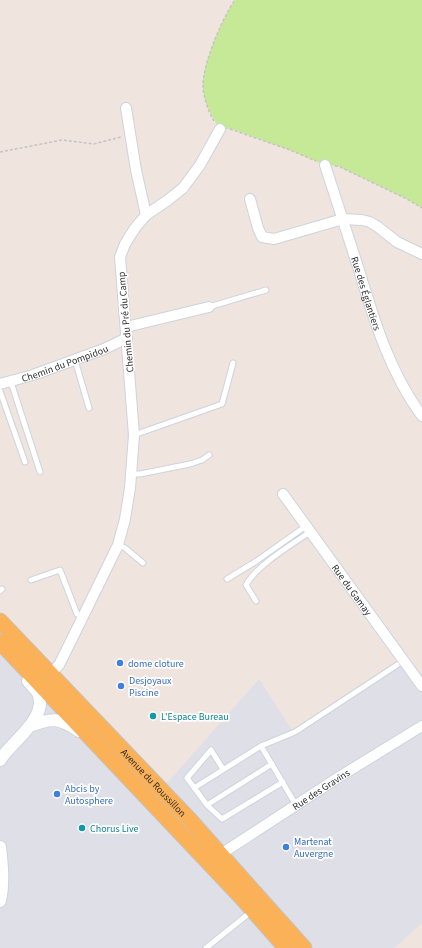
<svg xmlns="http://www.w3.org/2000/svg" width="422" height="948" font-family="'Source Sans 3',sans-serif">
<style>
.industrial{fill:#dfdfe7}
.green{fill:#c5e997}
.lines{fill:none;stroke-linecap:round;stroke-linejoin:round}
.service-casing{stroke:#ccd4df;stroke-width:7}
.minor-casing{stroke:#ccd4df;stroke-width:12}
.tertiary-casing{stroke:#ccd4df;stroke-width:14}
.primary-casing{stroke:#c4c4c4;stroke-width:17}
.path{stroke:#c4c4c4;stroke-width:1.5;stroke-dasharray:3 2;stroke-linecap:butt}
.service{stroke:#fff;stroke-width:5}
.minor{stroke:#fff;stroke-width:10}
.tertiary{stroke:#fff;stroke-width:12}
.primary{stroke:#fbb157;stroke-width:15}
.shop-dot{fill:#3f7fe0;stroke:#fff;stroke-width:1.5}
.culture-dot{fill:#0f9aa8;stroke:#fff;stroke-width:1.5}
.labels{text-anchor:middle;stroke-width:3.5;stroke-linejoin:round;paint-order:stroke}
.street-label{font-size:10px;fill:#2d2d2d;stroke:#fff}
.shop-label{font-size:10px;fill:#366cbe;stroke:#fff;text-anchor:start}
.culture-label{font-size:10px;fill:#0d838f;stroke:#fff;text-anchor:start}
</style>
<rect width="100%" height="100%" fill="#efe4de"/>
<path class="industrial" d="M 0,630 L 61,696 L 154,792 L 169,781 L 259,679 L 292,730 L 403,659 L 422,686 L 422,923 L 394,948 L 0,948 Z"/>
<path class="green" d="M 235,0 L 422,0 L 422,208 L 407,199 L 338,166 L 325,165 L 290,150 L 232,129 L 220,129 C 212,117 203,101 203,86 C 202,65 223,17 235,0 Z"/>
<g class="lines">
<defs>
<path id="service" d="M 209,307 L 266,290
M 75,360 L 89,408
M 11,382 L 40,472
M 0,391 L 25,462
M 134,435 L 222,404 L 233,363
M 132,474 L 140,474 L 190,464 L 202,460 L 209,455
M 118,545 L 125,548 L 143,563
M 227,579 L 255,562 L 306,526
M 31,580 L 60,570 L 77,614 L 83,617
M 0,591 L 2,589
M 256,601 L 246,585 C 257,565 291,545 310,532
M 261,746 L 296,805
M 223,769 L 211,750 L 187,778 L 207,805 L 222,819 L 283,782
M 194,788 L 261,746 L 295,732 L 397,665
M 207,805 L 272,764
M 206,948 L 252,911"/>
<g id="minor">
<path d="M 126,108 L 136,170 L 146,215"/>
<path id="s1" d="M 325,165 C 336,200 348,235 359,270 C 374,320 390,373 422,416"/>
<path d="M 250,199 L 258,228 L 262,237 L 274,239 L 343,219 L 362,220 L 370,222 L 378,227 L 397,242 L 422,254"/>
<path d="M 126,327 L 209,307"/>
<path id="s2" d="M 0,384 L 33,375 L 104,349 L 127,338"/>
<path id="s3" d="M 283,494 L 422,686"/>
<path d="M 50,674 L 59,665 L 70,643 L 118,545 L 125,519 L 130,488 L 134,435 L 120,257 L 125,244 L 135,228 L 146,215 L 168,200 L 183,188 L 200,165 L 220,129"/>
<path id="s4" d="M 221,854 L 339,777 L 422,726"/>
</g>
<path id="tertiary" d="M 30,726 C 53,717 60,718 79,731
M 0,760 C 11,742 49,718 38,693 C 36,689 31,685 28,681
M 0,847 C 2,865 4,883 0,901"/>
<g id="primary">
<path id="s5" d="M 0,621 L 189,819 L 304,948"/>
<path d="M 0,642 L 241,897 L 286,948"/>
</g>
</defs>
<use href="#service" class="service-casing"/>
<use href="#minor" class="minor-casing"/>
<use href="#tertiary" class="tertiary-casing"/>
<use href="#primary" class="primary-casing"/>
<path class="path" d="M 214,121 C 209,113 203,96 203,86 C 203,63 222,19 235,0
M 230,129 L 290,150 L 316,161
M 0,152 L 62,140 L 94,144 L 121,137
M 335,166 L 338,166 L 407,199 L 422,208"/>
<use href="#service" class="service"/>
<use href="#minor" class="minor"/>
<use href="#tertiary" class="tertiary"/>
<use href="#primary" class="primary"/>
</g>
<g class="shop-dot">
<circle cx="120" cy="663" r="4"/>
<circle cx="121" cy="686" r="4"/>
<circle cx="57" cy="794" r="4"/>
<circle cx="286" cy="847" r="4"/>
</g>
<g class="culture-dot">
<circle cx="153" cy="716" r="4"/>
<circle cx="82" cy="828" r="4"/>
</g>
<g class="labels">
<g class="street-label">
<text dy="4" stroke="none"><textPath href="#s1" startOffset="135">Rue des Églantiers</textPath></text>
<text transform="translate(125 322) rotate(-95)" y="4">Chemin du Pré du Camp</text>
<text dy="4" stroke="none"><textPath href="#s2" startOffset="68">Chemin du Pompidou</textPath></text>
<text dy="4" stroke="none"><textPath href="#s3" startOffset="118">Rue du Gamay</textPath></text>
<text dy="4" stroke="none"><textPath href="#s5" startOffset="223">Avenue du Roussillon</textPath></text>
<text dy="4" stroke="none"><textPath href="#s4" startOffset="119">Rue des Gravins</textPath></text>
</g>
<g class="shop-label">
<text x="128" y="667">dome cloture</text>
<text x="129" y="684">Desjoyaux<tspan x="129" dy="12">Piscine</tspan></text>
<text x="65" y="792">Abcis by<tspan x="65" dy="12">Autosphere</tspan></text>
<text x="294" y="845">Martenat<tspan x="294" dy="12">Auvergne</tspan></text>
</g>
<g class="culture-label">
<text x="161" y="720">L'Espace Bureau</text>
<text x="90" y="832">Chorus Live</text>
</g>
</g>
</svg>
